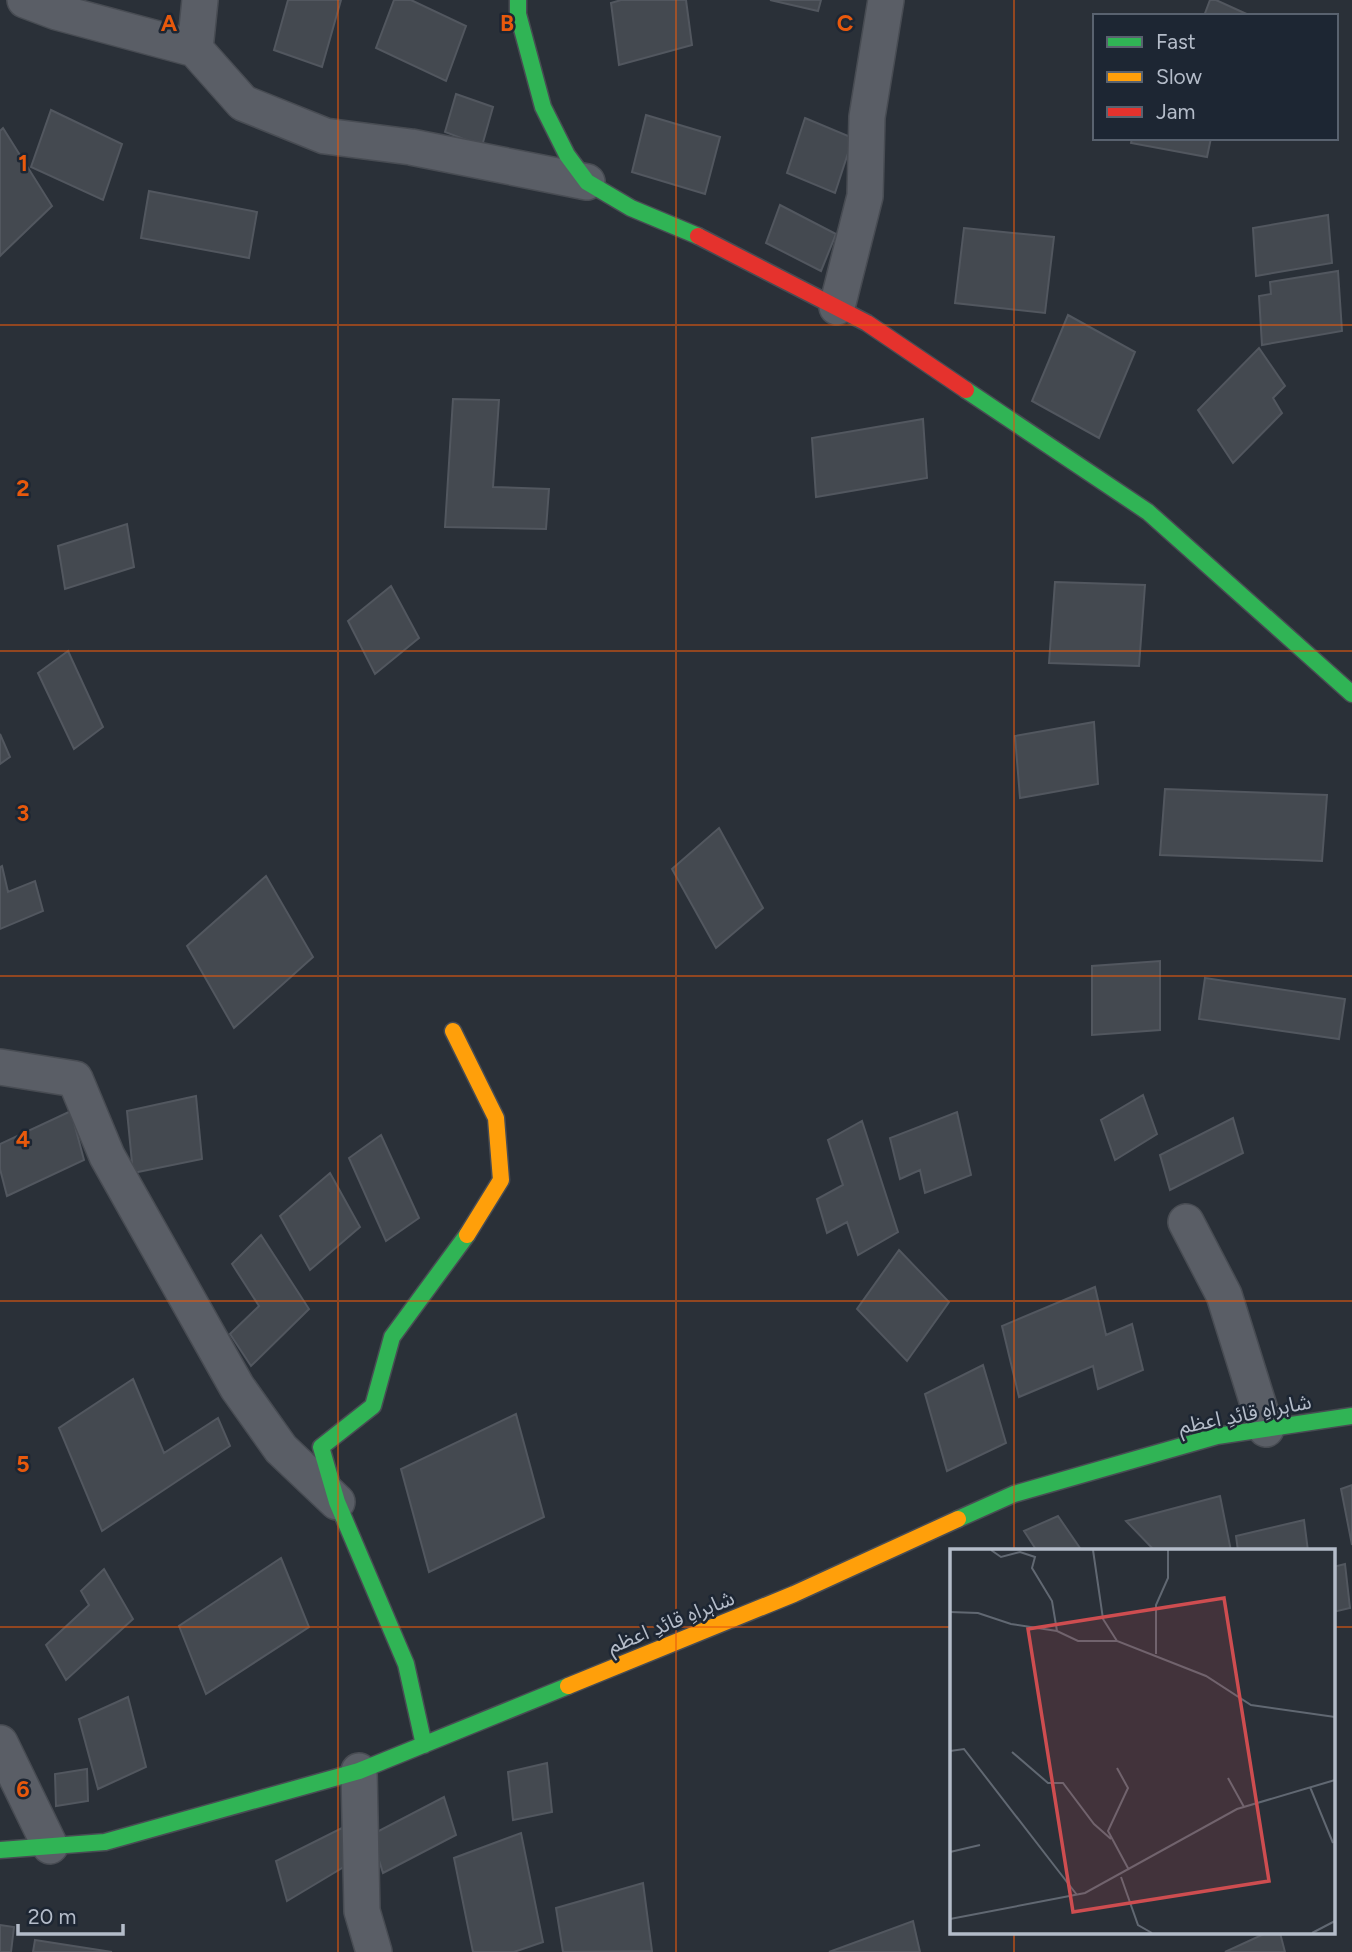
<svg xmlns="http://www.w3.org/2000/svg" width="1352" height="1952" font-family="Figtree,'Noto Sans Arabic',sans-serif">
<style>
.building{fill:#444950;stroke:#52575f;stroke-width:2}
.lines{fill:none;stroke-linecap:round;stroke-linejoin:round}
.street-casing{stroke:#484c53;stroke-width:38}
.fast-casing{stroke:#484c53;stroke-width:19}
.slow-casing{stroke:#484c53;stroke-width:19}
.jam-casing{stroke:#484c53;stroke-width:19}
.street{stroke:#5a5e66;stroke-width:35}
.fast{stroke:#30b455;stroke-width:16}
.slow{stroke:#ff9f0a;stroke-width:16}
.jam{stroke:#e5322d;stroke-width:16}
.grid{fill:none;stroke:#e8590c;stroke-width:2;stroke-opacity:0.55}
.labels{text-anchor:middle;stroke-width:5;stroke-linejoin:round;paint-order:stroke}
.street-label{font-size:21px;fill:#b4bcc9;stroke:#1d2633}
.inset-road{fill:none;stroke:#616872;stroke-width:2}
.view{fill:#ce4d50;fill-opacity:0.15;stroke:#ce4d50;stroke-width:3.5}
.inset-edge{fill:none;stroke:#b4bcc9;stroke-width:3.5}
.grid-label{font-size:23px;text-anchor:middle;font-weight:bold;fill:#e8590c;stroke:#1d2633;stroke-width:5;stroke-linejoin:round;paint-order:stroke}
</style>
<rect width="100%" height="100%" fill="#2a3038"/>
<path class="building" d="M 288,0 L 341,0 L 322,67 L 274,50 Z
M 394,0 L 411,0 L 466,26 L 446,81 L 376,48 Z
M 621,0 L 686,0 L 692,45 L 619,65 L 611,3 Z
M 770,0 L 821,0 L 818,11 Z
M 1210,0 L 1216,0 L 1251,16 L 1204,16 Z
M 456,94 L 493,107 L 482,146 L 445,132 Z
M 51,110 L 122,144 L 103,200 L 31,167 Z
M 646,115 L 720,137 L 705,194 L 632,172 Z
M 805,118 L 853,138 L 835,193 L 787,173 Z
M 3,128 L 52,206 L 0,256 L 0,131 Z
M 1132,138 L 1211,138 L 1207,157 L 1131,143 Z
M 149,191 L 257,212 L 249,258 L 141,238 Z
M 780,205 L 836,234 L 821,271 L 766,243 Z
M 1328,215 L 1332,263 L 1256,276 L 1253,228 Z
M 964,228 L 1054,237 L 1045,313 L 955,303 Z
M 1338,271 L 1342,331 L 1262,345 L 1259,296 L 1271,294 L 1270,282 Z
M 1068,315 L 1135,352 L 1099,438 L 1032,401 Z
M 1259,348 L 1285,386 L 1273,398 L 1282,413 L 1233,463 L 1198,410 Z
M 453,399 L 499,400 L 493,487 L 549,489 L 546,529 L 445,527 Z
M 923,419 L 927,478 L 816,497 L 812,438 Z
M 127,524 L 134,567 L 65,589 L 58,546 Z
M 1055,582 L 1145,585 L 1139,666 L 1049,663 Z
M 391,586 L 419,638 L 375,674 L 348,621 Z
M 68,651 L 103,727 L 74,749 L 38,673 Z
M 1094,722 L 1098,784 L 1020,798 L 1015,736 Z
M 0,734 L 10,757 L 0,764 Z
M 1165,789 L 1327,795 L 1322,861 L 1160,855 Z
M 719,828 L 763,908 L 716,948 L 672,869 Z
M 2,866 L 8,892 L 35,881 L 43,911 L 0,929 L 0,867 Z
M 266,876 L 313,957 L 234,1028 L 187,946 Z
M 1160,961 L 1160,1030 L 1092,1035 L 1092,966 Z
M 1205,978 L 1345,999 L 1339,1039 L 1199,1019 Z
M 1143,1095 L 1157,1134 L 1115,1160 L 1101,1120 Z
M 196,1096 L 202,1159 L 133,1173 L 127,1111 Z
M 71,1111 L 84,1160 L 7,1196 L 0,1169 L 0,1144 Z
M 957,1112 L 971,1175 L 925,1193 L 920,1170 L 900,1179 L 890,1138 Z
M 1233,1118 L 1243,1153 L 1170,1190 L 1160,1155 Z
M 862,1121 L 898,1232 L 858,1255 L 847,1222 L 827,1233 L 817,1199 L 843,1185 L 828,1140 Z
M 381,1135 L 419,1218 L 386,1241 L 349,1158 Z
M 330,1173 L 360,1227 L 310,1270 L 280,1216 Z
M 261,1235 L 309,1309 L 251,1366 L 230,1334 L 259,1306 L 232,1264 Z
M 899,1250 L 949,1302 L 907,1361 L 857,1309 Z
M 1095,1287 L 1106,1335 L 1132,1324 L 1143,1370 L 1098,1389 L 1093,1366 L 1019,1397 L 1002,1326 Z
M 983,1365 L 1006,1443 L 947,1471 L 925,1394 Z
M 133,1379 L 164,1453 L 218,1418 L 230,1446 L 102,1531 L 59,1428 Z
M 516,1414 L 544,1517 L 429,1572 L 401,1469 Z
M 1352,1485 L 1352,1545 L 1341,1489 Z
M 1220,1496 L 1231,1551 L 1155,1551 L 1126,1521 Z
M 1058,1516 L 1082,1551 L 1037,1551 L 1024,1531 Z
M 1304,1520 L 1308,1551 L 1238,1551 L 1236,1536 Z
M 281,1558 L 309,1627 L 206,1694 L 179,1626 Z
M 1345,1564 L 1350,1608 L 1333,1612 L 1333,1567 Z
M 104,1569 L 133,1619 L 66,1680 L 46,1645 L 89,1605 L 81,1591 Z
M 128,1697 L 146,1767 L 98,1789 L 79,1719 Z
M 547,1763 L 552,1812 L 513,1820 L 508,1772 Z
M 87,1769 L 88,1801 L 56,1806 L 55,1774 Z
M 444,1797 L 456,1835 L 383,1873 L 371,1835 Z
M 342,1828 L 352,1862 L 287,1901 L 276,1861 Z
M 521,1833 L 543,1942 L 514,1952 L 473,1952 L 454,1858 Z
M 643,1883 L 652,1951 L 563,1952 L 556,1908 Z
M 913,1921 L 920,1952 L 829,1952 Z
M 0,1925 L 14,1927 L 11,1952 L 0,1952 Z
M 1266,1933 L 1280,1933 L 1285,1952 L 1225,1952 Z
M 35,1940 L 112,1952 L 33,1952 Z"/>
<g class="lines">
<defs>
<path id="street" d="M 25,0 L 57,12 L 195,49 L 243,103 L 325,136 L 411,147 L 587,182
M 195,49 L 200,0
M 837,307 L 865,196 L 867,117 L 886,0
M 0,1067 L 75,1079 L 107,1156 L 237,1387 L 281,1449 L 337,1502
M 1186,1222 L 1224,1295 L 1266,1429
M 0,1743 L 50,1846
M 359,1771 L 362,1911 L 374,1952"/>
<path id="fast" d="M 518,0 L 518,14 L 543,107 L 567,155 L 587,182 L 631,208 L 698,236
M 966,390 L 1148,512 L 1352,694
M 958,1519 L 1014,1494 L 1217,1436 L 1352,1416
M 424,1745 L 406,1664 L 337,1502 L 321,1447 L 373,1406 L 392,1337 L 467,1235
M 0,1850 L 105,1842 L 359,1771 L 568,1686"/>
<path id="slow" d="M 453,1031 L 496,1118 L 501,1180 L 467,1235
M 568,1686 L 794,1594 L 958,1519"/>
<path id="jam" d="M 698,236 L 867,323 L 966,390"/>
</defs>
<use href="#street" class="street-casing"/>
<use href="#fast" class="fast-casing"/>
<use href="#slow" class="slow-casing"/>
<use href="#jam" class="jam-casing"/>
<use href="#street" class="street"/>
<use href="#fast" class="fast"/>
<use href="#slow" class="slow"/>
<use href="#jam" class="jam"/>
</g>
<path class="grid" d="M 338,0 L 338,1952M 676,0 L 676,1952M 1014,0 L 1014,1551M 0,325 L 1352,325M 0,651 L 1352,651M 0,976 L 1352,976M 0,1301 L 1352,1301M 0,1627 L 951,1627M 1333,1627 L 1352,1627M 1014,1933 L 1014,1952"/>
<g class="labels">
<g class="street-label">
<text transform="translate(1245 1414) rotate(-11)" y="7">شاہراہِ قائدِ اعظم</text>
<text transform="translate(671 1622) rotate(-22)" y="7">شاہراہِ قائدِ اعظم</text>
</g>
</g>
<g transform="translate(950 1549)">
<rect width="385" height="385" fill="#2a3038"/>
<path class="inset-road" d="M 41,1 L 51,8 L 70,3 L 85,8 L 82,19 L 102,52 L 107,82M 143,1 L 153,70 L 167,92 L 256,127 L 301,156 L 385,168M 0,63 L 28,64 L 61,75 L 107,82 L 128,92 L 167,92M 206,105 L 206,56 L 218,29 L 218,1M 0,202 L 14,200 L 127,346M 62,203 L 98,234 L 113,234 L 144,275 L 161,290M 167,219 L 178,239 L 158,282 L 179,321M 278,229 L 294,258M 360,238 L 383,294M 0,303 L 30,296M 171,328 L 188,376 L 202,384M 0,370 L 135,344 L 287,260 L 385,231M 362,384 L 385,372"/>
<path class="view" d="M 274,49 L 319,332 L 123,363 L 78,80 Z"/>
<rect width="385" height="385" class="inset-edge"/>
</g>
<g class="grid-label">
<text x="169" y="31">A</text>
<text x="507" y="31">B</text>
<text x="845" y="31">C</text>
<text x="23" y="171">1</text>
<text x="23" y="496">2</text>
<text x="23" y="821">3</text>
<text x="23" y="1147">4</text>
<text x="23" y="1472">5</text>
<text x="23" y="1797">6</text>
</g>
<rect x="1093" y="14" width="245" height="126" fill="#1d2633" stroke="#59626f" stroke-width="2"/>
<rect x="1107" y="37" width="35" height="10" fill="#30b455" stroke="#59626f" stroke-width="2"/>
<text x="1156" y="49" font-size="21" fill="#b4bcc9">Fast</text>
<rect x="1107" y="72" width="35" height="10" fill="#ff9f0a" stroke="#59626f" stroke-width="2"/>
<text x="1156" y="84" font-size="21" fill="#b4bcc9">Slow</text>
<rect x="1107" y="107" width="35" height="10" fill="#e5322d" stroke="#59626f" stroke-width="2"/>
<text x="1156" y="119" font-size="21" fill="#b4bcc9">Jam</text>
<path d="M18 1924v10h105v-10" fill="none" stroke="#b4bcc9" stroke-width="3.5"/>
<text x="28" y="1924" font-size="21" fill="#b4bcc9" stroke="#1d2633" stroke-width="5" paint-order="stroke">20 m</text>
</svg>
